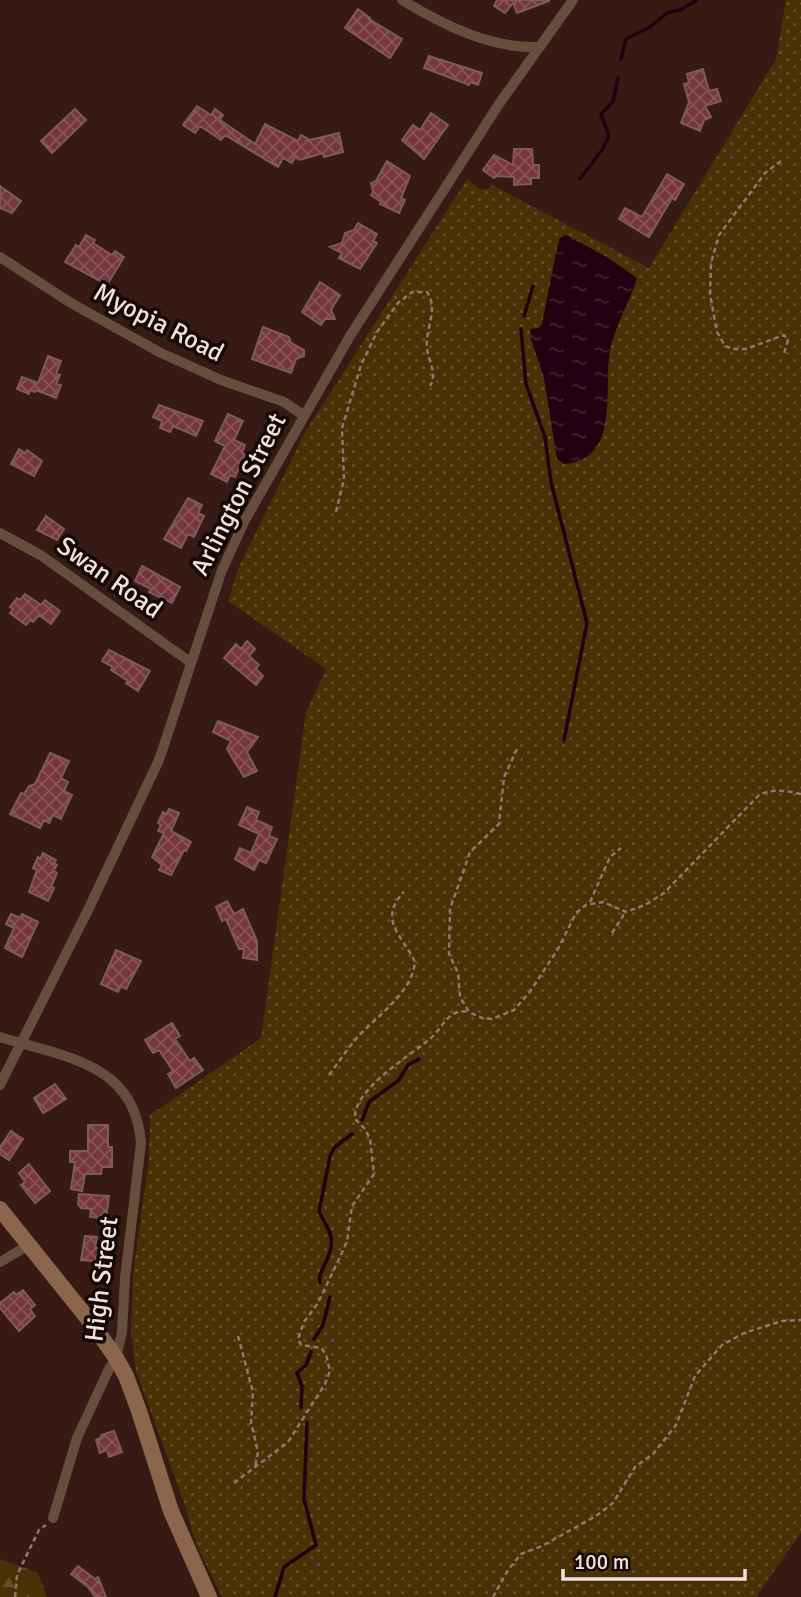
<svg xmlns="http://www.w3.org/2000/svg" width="801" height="1597" font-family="Signika,sans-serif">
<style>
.grass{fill:url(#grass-dots)}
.forest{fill:url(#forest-firs)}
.water{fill:url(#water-ripples)}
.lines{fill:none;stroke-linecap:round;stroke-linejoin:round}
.stream{stroke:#240010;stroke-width:3.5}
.building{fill:url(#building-cross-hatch);stroke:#7d5a5c;stroke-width:2}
.path{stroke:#907871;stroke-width:2.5;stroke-dasharray:5 3.5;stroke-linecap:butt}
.street{stroke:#664e3e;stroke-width:10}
.secondary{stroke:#8b654c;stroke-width:16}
.labels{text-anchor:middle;stroke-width:7;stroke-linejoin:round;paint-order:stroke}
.street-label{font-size:26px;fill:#f4e0da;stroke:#150906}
</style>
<defs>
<pattern id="grass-dots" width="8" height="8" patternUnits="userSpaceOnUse" patternTransform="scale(1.75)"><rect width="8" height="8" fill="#4a3005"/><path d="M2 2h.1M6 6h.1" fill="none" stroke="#654e29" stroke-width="1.8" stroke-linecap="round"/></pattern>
<pattern id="forest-firs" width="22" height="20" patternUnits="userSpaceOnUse" patternTransform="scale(1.75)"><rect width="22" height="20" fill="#4a3005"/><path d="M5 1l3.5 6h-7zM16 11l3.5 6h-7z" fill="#654e29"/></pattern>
<pattern id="water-ripples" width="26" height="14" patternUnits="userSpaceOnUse" patternTransform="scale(1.75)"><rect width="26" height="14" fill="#240010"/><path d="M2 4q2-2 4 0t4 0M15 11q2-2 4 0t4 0" fill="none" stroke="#442532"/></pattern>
<pattern id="building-cross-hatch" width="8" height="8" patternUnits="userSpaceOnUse" patternTransform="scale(1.75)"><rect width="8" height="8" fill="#76363d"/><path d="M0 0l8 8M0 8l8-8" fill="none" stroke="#8a5358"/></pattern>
</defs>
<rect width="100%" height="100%" fill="#361a13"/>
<path class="grass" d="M 786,0 L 801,0 L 801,1533 L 756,1597 L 222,1597 L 196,1544 L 183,1500 L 136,1371 L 131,1333 L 133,1274 L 149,1159 L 150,1115 L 261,1038 L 306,713 L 326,669 L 228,601 L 238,569 L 304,434 L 467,179 L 480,189 L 488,189 L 492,185 L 649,268 L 776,59 Z"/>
<path class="forest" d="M 0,1559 L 38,1573 L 47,1597 L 0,1597 Z"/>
<path class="water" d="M 566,235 L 607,257 L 637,278 C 630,302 615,326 610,350 C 603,390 621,460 564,464 L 557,459 L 544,378 L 531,339 L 530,329 L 539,328 L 542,324 L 557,248 L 560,238 Z"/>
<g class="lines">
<path class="stream" d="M 621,59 L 626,39 L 650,27 L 667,13 L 682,9 L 697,0
M 580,179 L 602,150 L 609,136 L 601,114 L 613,102 L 618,78
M 524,316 L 533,286
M 521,329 L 526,384 L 545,437 L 551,482 L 587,623 L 564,740
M 362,1120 L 369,1102 L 399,1080 L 408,1065 L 419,1059
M 320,1283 C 319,1275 321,1273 324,1266 C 337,1241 332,1235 319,1212 L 330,1156 L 335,1147 L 352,1134
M 314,1339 L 323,1325 L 330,1297
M 301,1408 L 302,1386 L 297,1373 L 306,1365 L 311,1352
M 275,1597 L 284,1567 L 316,1545 L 304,1499 L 307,1422"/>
</g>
<path class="building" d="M 497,0 L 549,0 L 549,1 L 517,13 L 513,3 L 505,13 L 494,6 Z
M 358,9 L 370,18 L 369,19 L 402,39 L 390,58 L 345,28 Z
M 429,56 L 482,73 L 478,85 L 470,82 L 469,85 L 424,68 Z
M 703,69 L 709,91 L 717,89 L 721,101 L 705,106 L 711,117 L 704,120 L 700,131 L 681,123 L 689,102 L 684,84 L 689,83 L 687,74 Z
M 197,106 L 211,115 L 215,109 L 223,115 L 220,120 L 255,144 L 265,124 L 298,141 L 301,135 L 310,140 L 339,133 L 343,152 L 324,157 L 323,153 L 300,160 L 295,157 L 292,163 L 283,158 L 278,167 L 225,135 L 221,140 L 200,126 L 195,133 L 183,125 Z
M 75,109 L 86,120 L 52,153 L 41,141 Z
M 431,113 L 448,125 L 424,159 L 402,140 L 413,125 L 420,130 Z
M 514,149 L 532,149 L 533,165 L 539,165 L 539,178 L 531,178 L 531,184 L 514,185 L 514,177 L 496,176 L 494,178 L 483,170 L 494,155 L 513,165 Z
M 387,161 L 410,176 L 401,198 L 405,200 L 399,213 L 380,204 L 381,202 L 371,195 L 373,192 L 371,183 L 376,181 Z
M 667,174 L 684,184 L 675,200 L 672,198 L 649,237 L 619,219 L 625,208 L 642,217 Z
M 0,186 L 21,201 L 12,213 L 0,208 Z
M 358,223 L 377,234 L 373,241 L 377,243 L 360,269 L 339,258 L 342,253 L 330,247 L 342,243 L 345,233 L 354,230 Z
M 86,235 L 95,240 L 93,243 L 112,255 L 115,251 L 124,257 L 107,285 L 65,262 L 76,245 L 79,247 Z
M 320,282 L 340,295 L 331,310 L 335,319 L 325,319 L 321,325 L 302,312 Z
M 263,327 L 289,337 L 291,343 L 304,350 L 304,356 L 296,359 L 291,373 L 252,359 Z
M 48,356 L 61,361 L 56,374 L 60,375 L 56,384 L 61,385 L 56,398 L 36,390 L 35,392 L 30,390 L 29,394 L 17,389 L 22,377 L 38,383 Z
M 159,405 L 203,421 L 196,436 L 173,426 L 170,432 L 160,428 L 162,421 L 153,417 Z
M 228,414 L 243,421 L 234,440 L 245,445 L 242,453 L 245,455 L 235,477 L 230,475 L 227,482 L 211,474 L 225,446 L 215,441 Z
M 19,449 L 25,453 L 27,450 L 42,461 L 34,476 L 11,464 Z
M 188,498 L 202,505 L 198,513 L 204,516 L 194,537 L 188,534 L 181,548 L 164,539 Z
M 46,516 L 64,529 L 57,540 L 37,530 Z
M 142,566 L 180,587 L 172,603 L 149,592 L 151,589 L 135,581 Z
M 25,594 L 41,605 L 45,600 L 60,611 L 51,624 L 39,615 L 33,622 L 30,620 L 26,625 L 10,613 L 13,609 L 10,607 L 17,598 L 20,600 Z
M 247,641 L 255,649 L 249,656 L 259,665 L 256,669 L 263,676 L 256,685 L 224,658 L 236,644 L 241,649 Z
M 109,650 L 150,671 L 138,691 L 126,683 L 128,681 L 111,670 L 113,667 L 102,661 Z
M 218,721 L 258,737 L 247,752 L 257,771 L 244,777 L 227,749 L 231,741 L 213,732 Z
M 50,753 L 69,761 L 61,778 L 68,782 L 64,791 L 72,795 L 61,819 L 53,815 L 49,823 L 44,820 L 40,828 L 10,814 L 21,793 L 24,794 L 29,786 L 35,784 Z
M 247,807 L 259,812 L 256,820 L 272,827 L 269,836 L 277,839 L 266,863 L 259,860 L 254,870 L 235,859 L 240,848 L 251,853 L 259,834 L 239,825 Z
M 169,809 L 179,813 L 171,831 L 191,842 L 186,851 L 184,850 L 171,875 L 159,870 L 162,865 L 152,857 L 164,833 L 158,831 L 161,825 L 158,823 L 163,812 L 167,814 Z
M 43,853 L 56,860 L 54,863 L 57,865 L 53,871 L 57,873 L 51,887 L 54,888 L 48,901 L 29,892 L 37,870 L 33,868 L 38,857 L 40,859 Z
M 227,901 L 234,914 L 243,909 L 257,941 L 257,960 L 243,958 L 244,949 L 239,949 L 226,919 L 222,921 L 216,907 Z
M 11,914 L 20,918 L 22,914 L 38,922 L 22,957 L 5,948 L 14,928 L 6,924 Z
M 116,950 L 141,961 L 126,989 L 121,986 L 118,992 L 101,984 Z
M 172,1023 L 180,1036 L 175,1039 L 190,1061 L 194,1058 L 203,1070 L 176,1088 L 168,1074 L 173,1071 L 159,1050 L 153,1053 L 145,1040 Z
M 55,1084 L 66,1099 L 43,1113 L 34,1098 Z
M 88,1125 L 108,1125 L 108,1147 L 112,1147 L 112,1167 L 102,1167 L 101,1174 L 85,1174 L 82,1191 L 71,1189 L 75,1162 L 70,1162 L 70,1151 L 88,1151 Z
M 11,1131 L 23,1139 L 9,1160 L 0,1154 L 0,1147 Z
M 29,1164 L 50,1191 L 35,1203 L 21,1185 L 25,1182 L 19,1173 Z
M 79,1194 L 109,1196 L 106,1219 L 90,1217 L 91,1209 L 81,1208 L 78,1204 Z
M 85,1236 L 97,1237 L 95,1247 L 105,1251 L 103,1262 L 81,1260 Z
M 23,1290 L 35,1305 L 30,1309 L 35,1316 L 19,1331 L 0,1308 L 0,1303 L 14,1292 L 16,1295 Z
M 114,1431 L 122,1452 L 109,1457 L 107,1450 L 100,1453 L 96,1440 L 102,1437 L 101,1435 Z
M 78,1566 L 95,1579 L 98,1577 L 106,1597 L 95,1597 L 88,1587 L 71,1574 Z"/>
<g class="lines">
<path class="path" d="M 781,161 L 765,173 L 719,235 L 711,263 L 710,294 L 717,332 L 725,346 L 733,349 L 746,349 L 784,335 L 788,340 L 784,354
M 336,512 L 344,479 L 342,428 L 361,365 L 377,332 L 398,303 L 412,292 L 427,292 C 439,309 425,329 427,348 C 428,362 438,372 430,386
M 517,749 L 504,777 L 499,824 L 470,852 L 450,909 L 449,954 L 458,973 L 460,997 L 469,1012 L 482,1018 L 492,1019 L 514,1010 L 529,993 L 558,949 L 576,913 L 586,905 L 603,902 L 626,912 L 645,905 L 664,893 L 759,795 C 773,788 786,791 801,794
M 590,902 L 610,857 L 621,848
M 612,933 L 623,916 L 623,910
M 329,1075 C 338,1063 346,1051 355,1040 C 375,1017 412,994 415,962 C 403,936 377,920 404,892
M 238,1336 L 253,1392 L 251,1422 L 258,1452 L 255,1467
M 234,1483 L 288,1442 L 325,1384 L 330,1371 L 326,1354 L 321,1348 L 301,1345 L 298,1339 L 304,1322 L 318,1303 L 341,1255 L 347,1241 L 352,1206 L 374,1174 L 370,1139 L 365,1129 L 355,1119 C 352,1090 411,1055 431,1038 C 439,1031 444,1020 453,1014 C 459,1011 463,1011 469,1012
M 15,1597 L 17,1575 L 39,1530 L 46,1525
M 493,1597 L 508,1570 L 521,1554 L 542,1546 L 596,1516 L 613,1503 L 635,1467 L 653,1454 L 676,1425 L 695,1376 L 722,1345 L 744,1333 L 782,1321 L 801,1320"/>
<path class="street" d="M 402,0 C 443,25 491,49 540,47
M 0,257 L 71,303 L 161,353 L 221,380 L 284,402 L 303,415
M 0,533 L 42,556 L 190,662
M 0,1037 C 63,1057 135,1062 141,1143 L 125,1278 L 122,1332 L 116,1358 L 108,1371 L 77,1438 L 53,1518
M 0,1085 L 88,910 L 159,760 L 222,570 L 245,520 L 350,336 L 499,104 L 573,0
M 0,1262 L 29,1245"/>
<path class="secondary" d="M 0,1209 L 93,1325 L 116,1358 L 126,1376 L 139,1411 L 171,1511 L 209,1597"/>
</g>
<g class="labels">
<g class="street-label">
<text transform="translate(159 322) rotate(27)" y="9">Myopia Road</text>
<text transform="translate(238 494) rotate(-63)" y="9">Arlington Street</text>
<text transform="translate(110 577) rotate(35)" y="9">Swan Road</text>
<text transform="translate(101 1279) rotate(-83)" y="9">High Street</text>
</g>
</g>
<path d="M563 1569v10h182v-10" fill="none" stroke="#f4e0da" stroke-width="3.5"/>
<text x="574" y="1569" font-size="21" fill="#f4e0da" stroke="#150906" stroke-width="5" paint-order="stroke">100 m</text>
</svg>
